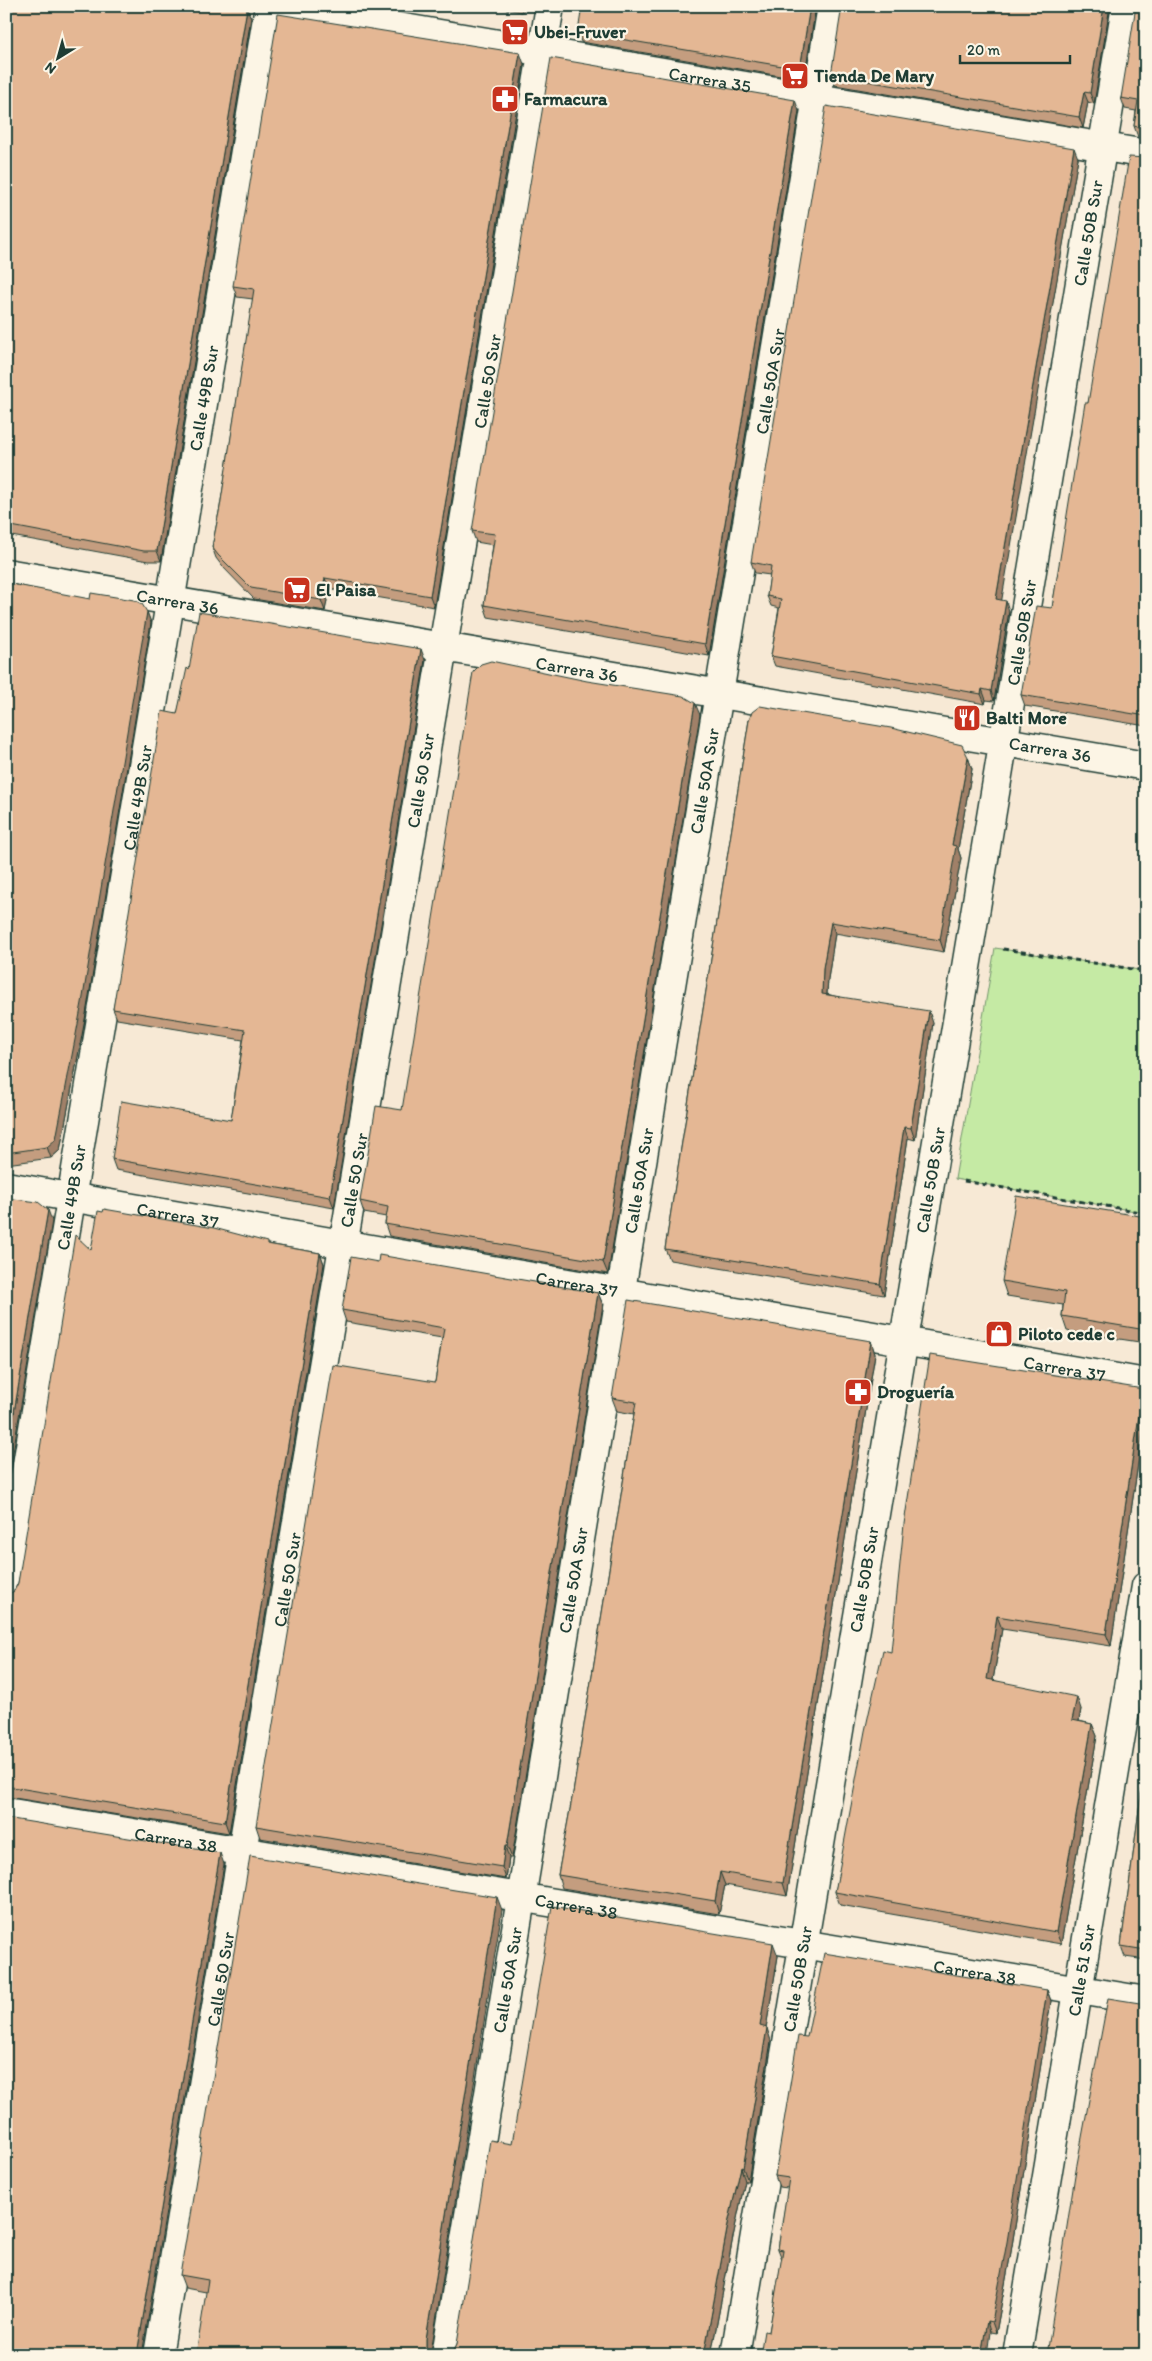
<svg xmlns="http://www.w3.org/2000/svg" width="1152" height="2361" font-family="Itim,sans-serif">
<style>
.green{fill:#c5eaa4;stroke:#72946c}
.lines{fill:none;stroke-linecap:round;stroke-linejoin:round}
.minor-casing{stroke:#1f3d34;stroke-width:31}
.secondary-casing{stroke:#1f3d34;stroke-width:31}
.path{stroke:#1f3d34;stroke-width:3;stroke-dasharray:5 4;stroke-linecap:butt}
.minor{stroke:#fcf5e5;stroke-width:28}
.secondary{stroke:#fcf5e5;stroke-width:28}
.wall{fill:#c49d7f;stroke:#1f3d34}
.shaded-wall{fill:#a08068;stroke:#1f3d34}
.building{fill:#e4b794;stroke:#1f3d34}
.labels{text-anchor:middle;stroke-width:4.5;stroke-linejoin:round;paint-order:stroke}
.poi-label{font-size:18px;font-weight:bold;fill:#1f3d34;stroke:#fcf5e5;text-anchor:start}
.street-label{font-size:18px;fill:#1f3d34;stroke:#fcf5e5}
</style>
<rect width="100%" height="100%" fill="#f7e9d5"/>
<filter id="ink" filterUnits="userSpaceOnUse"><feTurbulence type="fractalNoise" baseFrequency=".02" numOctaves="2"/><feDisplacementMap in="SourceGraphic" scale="10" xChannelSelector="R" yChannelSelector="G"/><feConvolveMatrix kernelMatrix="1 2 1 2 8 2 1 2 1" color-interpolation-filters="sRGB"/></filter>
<g filter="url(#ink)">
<path class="green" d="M 995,948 L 1146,971 L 1146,1213 L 955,1179 Z"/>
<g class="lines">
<defs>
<g id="minor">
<path id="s1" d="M 274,6 L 1146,154"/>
<path id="s2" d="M 6,573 L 1146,766"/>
<path id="s3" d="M 6,1186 L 1146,1383"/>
<path id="s4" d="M 6,1591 L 269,6"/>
<path id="s5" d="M 6,1812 L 1146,2001"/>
<path id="s6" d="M 158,2355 L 550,6"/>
<path id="s7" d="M 446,2355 L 832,6"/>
</g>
<g id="secondary">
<path id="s8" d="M 735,2355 L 1126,6"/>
<path id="s9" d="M 1017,2355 L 1146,1586"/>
</g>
</defs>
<use href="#minor" class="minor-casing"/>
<use href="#secondary" class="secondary-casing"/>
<path class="path" d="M 1003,949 L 1146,971
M 964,1181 L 1146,1213"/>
<use href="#minor" class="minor"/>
<use href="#secondary" class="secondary"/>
</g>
<path class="wall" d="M 6,6 L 251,18 L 161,561 L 148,561 L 6,535 Z
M 490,6 L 529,6 L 522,12 Z
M 816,6 L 804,80 L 581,42 L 578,32 Z
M 1110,6 L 1094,104 L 1088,102 L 1083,128 L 835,85 L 831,75 Z
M 1146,6 L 1146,139 L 1138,137 L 1134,126 L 1136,111 L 1125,109 L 1121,98 Z
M 524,64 L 434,607 L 329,589 L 325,611 L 254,599 L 222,566 L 216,558 L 212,547 L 220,507 L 253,299 L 237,297 L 233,286 Z
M 799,111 L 709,656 L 488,617 L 484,605 L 493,545 L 476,542 L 472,531 Z
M 1078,158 L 1001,600 L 1009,611 L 994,701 L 986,700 L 985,704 L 775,666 L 771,656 L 779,608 L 771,606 L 767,596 L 770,575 L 755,573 L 751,562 Z
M 1146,158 L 1146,726 L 1025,706 L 1021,695 L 1052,608 L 1088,403 Z
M 6,583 L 147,612 L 151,623 L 86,1014 L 60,1150 L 51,1158 L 6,1164 Z
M 425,660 L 334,1208 L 116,1170 L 112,1159 L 231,1120 L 243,1040 L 117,1019 L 113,1009 L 177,714 L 189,670 Z
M 700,715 L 608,1274 L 389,1236 L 385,1224 L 386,1217 L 364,1213 L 360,1201 L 402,1110 Z
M 749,720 L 968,757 L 972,769 L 958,849 L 961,858 L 944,952 L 835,933 L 828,979 L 827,994 L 933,1023 L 915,1140 L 908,1138 L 884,1295 L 670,1260 L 665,1249 Z
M 1146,1217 L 1146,1343 L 1067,1331 L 1062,1316 L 1063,1305 L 1007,1296 L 1002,1281 Z
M 268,1244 L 320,1253 L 324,1264 L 229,1833 L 8,1797 L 6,1792 L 6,1595 L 8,1595 L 14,1591 L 18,1583 L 91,1250 Z
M 378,1262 L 598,1293 L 603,1305 L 512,1858 L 509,1858 L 506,1879 L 260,1838 L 256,1826 L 435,1382 L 442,1338 L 346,1322 L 342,1310 Z
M 871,1341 L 875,1354 L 787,1896 L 725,1885 L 719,1914 L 562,1888 L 558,1875 L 573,1793 L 634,1414 L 617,1411 L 612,1398 Z
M 1143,1389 L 1146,1397 L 1146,1410 L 1111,1646 L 1002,1629 L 993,1680 L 1081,1709 L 1079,1721 L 1092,1724 L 1097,1736 L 1061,1944 L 840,1905 L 835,1892 L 891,1652 Z
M 1146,1757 L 1146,1960 L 1125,1957 L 1121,1946 Z
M 502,1910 L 206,2292 L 185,2288 L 180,2275 Z
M 778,1956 L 766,2028 L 771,2041 L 748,2181 L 745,2181 L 733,2237 L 711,2355 L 449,2355 L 453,2352 L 457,2344 L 512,2144 Z
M 1047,1990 L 1051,2001 L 1011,2252 L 996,2333 L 990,2332 L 769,2332 L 782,2259 L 778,2249 L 788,2188 L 779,2187 L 775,2176 L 807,2037 Z"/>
<path class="shaded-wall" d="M 520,6 L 529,6 L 522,12 Z
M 810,6 L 816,6 L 804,80 L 800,69 Z
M 1104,6 L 1110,6 L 1094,104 L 1090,93 Z
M 247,8 L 251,18 L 161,561 L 157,551 Z
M 520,53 L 524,64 L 434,607 L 430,596 Z
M 1084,92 L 1088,102 L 1083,128 L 1079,117 Z
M 795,100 L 799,111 L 709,656 L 705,644 Z
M 1074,148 L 1078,158 L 1000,610 L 996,599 Z
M 325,578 L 329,589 L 325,611 L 321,600 Z
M 1006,601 L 1009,611 L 994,701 L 991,691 Z
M 147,612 L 151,623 L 86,1014 L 60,1150 L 51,1158 L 47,1147 Z
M 421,649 L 425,660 L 334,1208 L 330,1197 Z
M 982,689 L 986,700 L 985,704 L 981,694 Z
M 695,703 L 700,715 L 608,1274 L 603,1262 Z
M 968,757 L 972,769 L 958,849 L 961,858 L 944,952 L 940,940 L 952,845 Z
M 831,922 L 835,933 L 828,979 L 826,1005 L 822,994 L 823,968 Z
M 929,1011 L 933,1023 L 915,1140 L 911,1128 Z
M 904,1127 L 908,1138 L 884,1295 L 880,1284 Z
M 48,1210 L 52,1221 L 6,1494 L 6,1460 Z
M 320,1253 L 324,1264 L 229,1833 L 225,1822 Z
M 598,1293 L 603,1305 L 512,1858 L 507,1846 Z
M 871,1341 L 875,1354 L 787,1896 L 783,1883 Z
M 1143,1389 L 1146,1397 L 1146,1410 L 1111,1646 L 1106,1634 Z
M 997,1616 L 1002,1629 L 991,1691 L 987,1679 Z
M 1077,1697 L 1081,1709 L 1077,1732 L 1072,1720 Z
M 1092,1724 L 1097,1736 L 1061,1944 L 1056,1932 Z
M 505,1846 L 509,1858 L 506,1879 L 502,1867 Z
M 220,1853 L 224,1864 L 142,2355 L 137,2355 L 139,2342 Z
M 720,1872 L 725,1885 L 719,1914 L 715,1901 Z
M 497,1897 L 502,1910 L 431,2352 L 426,2347 L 426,2339 Z
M 773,1943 L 778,1956 L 764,2040 L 760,2026 Z
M 1047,1990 L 1051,2001 L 1011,2252 L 996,2333 L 992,2322 Z
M 767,2028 L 771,2041 L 748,2181 L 743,2168 Z
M 741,2167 L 745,2181 L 733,2237 L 711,2355 L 704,2355 L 728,2224 Z
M 987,2321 L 990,2332 L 987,2355 L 981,2355 Z"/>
<path class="building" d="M 6,6 L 239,6 L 247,8 L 157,551 L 144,551 L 6,525 Z
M 582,6 L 810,6 L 800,69 L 578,32 Z
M 842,6 L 1104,6 L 1090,93 L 1084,92 L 1079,117 L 831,75 Z
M 1136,6 L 1146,6 L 1146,129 L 1134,126 L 1138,101 L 1121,98 Z
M 278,14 L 520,53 L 430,596 L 325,578 L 321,600 L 251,588 L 218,555 L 212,547 L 220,507 L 254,289 L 233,286 Z
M 551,58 L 795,100 L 705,644 L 484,605 L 495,534 L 472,531 Z
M 826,106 L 1074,148 L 996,599 L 1006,601 L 991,691 L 982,689 L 981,694 L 771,656 L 781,599 L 767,596 L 771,566 L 751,562 Z
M 1129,157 L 1146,158 L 1146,716 L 1021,695 L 1036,606 L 1052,608 L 1085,403 L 1088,403 Z
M 6,583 L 90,599 L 91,593 L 134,600 L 142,604 L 147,612 L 82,1003 L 56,1139 L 47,1147 L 6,1153 Z
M 199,612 L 421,649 L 330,1197 L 112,1159 L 121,1101 L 231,1120 L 245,1030 L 113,1009 L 162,711 L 177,714 L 187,668 L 189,670 Z
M 491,661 L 587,681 L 683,696 L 695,703 L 603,1262 L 385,1224 L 388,1207 L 360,1201 L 376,1106 L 402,1110 L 473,672 L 481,664 Z
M 760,706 L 891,728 L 962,745 L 968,757 L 952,845 L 956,846 L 940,940 L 831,922 L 823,968 L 822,994 L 929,1011 L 911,1128 L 904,1127 L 880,1284 L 665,1249 L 749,720 L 752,712 Z
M 1016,1196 L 1146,1217 L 1146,1330 L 1062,1316 L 1065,1292 L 1002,1281 Z
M 6,1198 L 38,1202 L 48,1210 L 6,1460 Z
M 104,1209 L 214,1228 L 267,1242 L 267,1244 L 320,1253 L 225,1822 L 6,1786 L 7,1767 L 6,1767 L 6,1595 L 8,1595 L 14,1591 L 18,1583 L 75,1235 L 91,1250 L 98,1211 L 103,1212 Z
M 379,1255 L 598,1293 L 507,1846 L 505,1846 L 502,1867 L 256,1826 L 333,1365 L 435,1382 L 444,1328 L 342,1310 L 351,1257 L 378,1262 Z
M 628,1300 L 871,1341 L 783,1883 L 720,1872 L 715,1901 L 558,1875 L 573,1793 L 636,1402 L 612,1398 Z
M 930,1355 L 1143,1389 L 1106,1634 L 997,1616 L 987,1679 L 1077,1697 L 1072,1720 L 1092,1724 L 1056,1932 L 835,1892 L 865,1731 L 883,1650 L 891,1652 L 904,1524 Z
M 1146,1757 L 1146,1950 L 1121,1946 Z
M 6,1818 L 220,1853 L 139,2342 L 137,2355 L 6,2355 Z
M 250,1856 L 497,1897 L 426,2339 L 426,2347 L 431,2354 L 434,2355 L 196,2355 L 208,2280 L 180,2275 Z
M 552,1906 L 773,1943 L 760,2026 L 767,2028 L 743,2168 L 741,2167 L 728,2224 L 704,2355 L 449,2355 L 453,2352 L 457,2344 L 490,2140 L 512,2144 Z
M 824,1953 L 1047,1990 L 1007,2242 L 992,2322 L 987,2321 L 981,2355 L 760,2355 L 764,2331 L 769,2332 L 783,2250 L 778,2249 L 789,2178 L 775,2176 L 798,2036 L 807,2037 Z
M 1108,1998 L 1146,2004 L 1146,2355 L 1047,2355 L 1075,2175 Z"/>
</g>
<defs>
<symbol id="supermarket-square" viewBox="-11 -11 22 22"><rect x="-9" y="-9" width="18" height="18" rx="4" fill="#c8321e" stroke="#fcf5e5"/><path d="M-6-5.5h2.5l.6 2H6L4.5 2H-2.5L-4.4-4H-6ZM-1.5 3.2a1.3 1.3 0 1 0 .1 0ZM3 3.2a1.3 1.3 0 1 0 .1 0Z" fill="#fff"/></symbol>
<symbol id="pharmacy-square" viewBox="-11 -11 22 22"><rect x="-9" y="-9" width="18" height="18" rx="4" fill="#c8321e" stroke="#fcf5e5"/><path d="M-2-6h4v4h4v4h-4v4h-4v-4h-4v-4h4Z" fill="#fff"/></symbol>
<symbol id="restaurant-square" viewBox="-11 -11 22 22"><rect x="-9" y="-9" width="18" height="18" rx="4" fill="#c8321e" stroke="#fcf5e5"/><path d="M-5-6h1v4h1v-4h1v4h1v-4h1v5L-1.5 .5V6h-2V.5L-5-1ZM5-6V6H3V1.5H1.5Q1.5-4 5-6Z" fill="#fff"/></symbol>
<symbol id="shop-square" viewBox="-11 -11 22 22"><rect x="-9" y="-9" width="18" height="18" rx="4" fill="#c8321e" stroke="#fcf5e5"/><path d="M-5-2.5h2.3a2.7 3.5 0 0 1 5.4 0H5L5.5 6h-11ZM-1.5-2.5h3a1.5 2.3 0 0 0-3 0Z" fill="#fff"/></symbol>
</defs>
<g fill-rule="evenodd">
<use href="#supermarket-square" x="499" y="16" width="32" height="32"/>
<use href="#supermarket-square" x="779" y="60" width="32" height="32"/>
<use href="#pharmacy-square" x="489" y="83" width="32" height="32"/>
<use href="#supermarket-square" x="281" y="574" width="32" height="32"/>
<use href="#restaurant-square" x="951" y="702" width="32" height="32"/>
<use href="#shop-square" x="983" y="1318" width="32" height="32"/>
<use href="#pharmacy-square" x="842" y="1376" width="32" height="32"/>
</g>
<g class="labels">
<g class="poi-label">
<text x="534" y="38">Ubei-Fruver</text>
<text x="814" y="82">Tienda De Mary</text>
<text x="524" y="105">Farmacura</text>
<text x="316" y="596">El Paisa</text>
<text x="986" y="724">Balti More</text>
<text x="1018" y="1340">Piloto cede c</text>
<text x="877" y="1398">Droguería</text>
</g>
<g class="street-label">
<text dy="6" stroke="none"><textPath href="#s1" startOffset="442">Carrera 35</textPath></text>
<text dy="6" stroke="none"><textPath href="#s8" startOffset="2151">Calle 50B Sur</textPath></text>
<text dy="6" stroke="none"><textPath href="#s7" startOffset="2000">Calle 50A Sur</textPath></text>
<text dy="6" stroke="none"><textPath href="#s6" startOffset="2001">Calle 50 Sur</textPath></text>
<text dy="6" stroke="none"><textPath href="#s4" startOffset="1209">Calle 49B Sur</textPath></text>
<text dy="6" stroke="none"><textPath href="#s2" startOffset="174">Carrera 36</textPath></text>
<text dy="6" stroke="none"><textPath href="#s8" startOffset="1746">Calle 50B Sur</textPath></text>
<text dy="6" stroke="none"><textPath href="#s2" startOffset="579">Carrera 36</textPath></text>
<text dy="6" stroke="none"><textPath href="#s2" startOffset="1059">Carrera 36</textPath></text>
<text dy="6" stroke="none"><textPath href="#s6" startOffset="1596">Calle 50 Sur</textPath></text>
<text dy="6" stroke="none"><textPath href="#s7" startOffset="1595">Calle 50A Sur</textPath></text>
<text dy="6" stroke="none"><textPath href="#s4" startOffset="804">Calle 49B Sur</textPath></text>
<text dy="6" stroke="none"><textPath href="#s6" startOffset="1191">Calle 50 Sur</textPath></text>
<text dy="6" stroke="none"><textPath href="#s7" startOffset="1190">Calle 50A Sur</textPath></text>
<text dy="6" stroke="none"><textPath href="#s8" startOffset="1191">Calle 50B Sur</textPath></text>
<text dy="6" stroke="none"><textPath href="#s4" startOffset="399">Calle 49B Sur</textPath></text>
<text dy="6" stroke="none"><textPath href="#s3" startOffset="174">Carrera 37</textPath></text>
<text dy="6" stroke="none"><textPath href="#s3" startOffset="579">Carrera 37</textPath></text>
<text dy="6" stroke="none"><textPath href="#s3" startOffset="1074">Carrera 37</textPath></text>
<text dy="6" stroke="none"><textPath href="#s6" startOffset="786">Calle 50 Sur</textPath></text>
<text dy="6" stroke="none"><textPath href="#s7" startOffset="785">Calle 50A Sur</textPath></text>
<text dy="6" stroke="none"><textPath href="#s8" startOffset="786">Calle 50B Sur</textPath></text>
<text dy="6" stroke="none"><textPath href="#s5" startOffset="172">Carrera 38</textPath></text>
<text dy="6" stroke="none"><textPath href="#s5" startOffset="578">Carrera 38</textPath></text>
<text dy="6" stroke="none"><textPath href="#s9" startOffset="390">Calle 51 Sur</textPath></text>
<text dy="6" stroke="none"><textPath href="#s5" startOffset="982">Carrera 38</textPath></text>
<text dy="6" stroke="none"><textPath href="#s6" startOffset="381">Calle 50 Sur</textPath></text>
<text dy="6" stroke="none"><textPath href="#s8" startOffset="381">Calle 50B Sur</textPath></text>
<text dy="6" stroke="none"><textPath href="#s7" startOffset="380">Calle 50A Sur</textPath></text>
</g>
</g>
<rect width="1152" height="2361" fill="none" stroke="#fcf5e5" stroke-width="25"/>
<rect x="12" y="12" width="1127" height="2336" fill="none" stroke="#1f3d34" stroke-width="2" filter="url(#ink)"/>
<g transform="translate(58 58) rotate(217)" stroke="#fcf5e5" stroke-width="4" paint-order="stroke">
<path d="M0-4L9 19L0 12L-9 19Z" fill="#1f3d34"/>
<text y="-8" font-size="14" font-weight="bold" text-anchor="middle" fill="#1f3d34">N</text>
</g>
<path d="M960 55v8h110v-8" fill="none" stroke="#1f3d34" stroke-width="2.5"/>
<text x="967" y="55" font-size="15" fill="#1f3d34" stroke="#fcf5e5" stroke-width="4" paint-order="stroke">20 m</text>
</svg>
